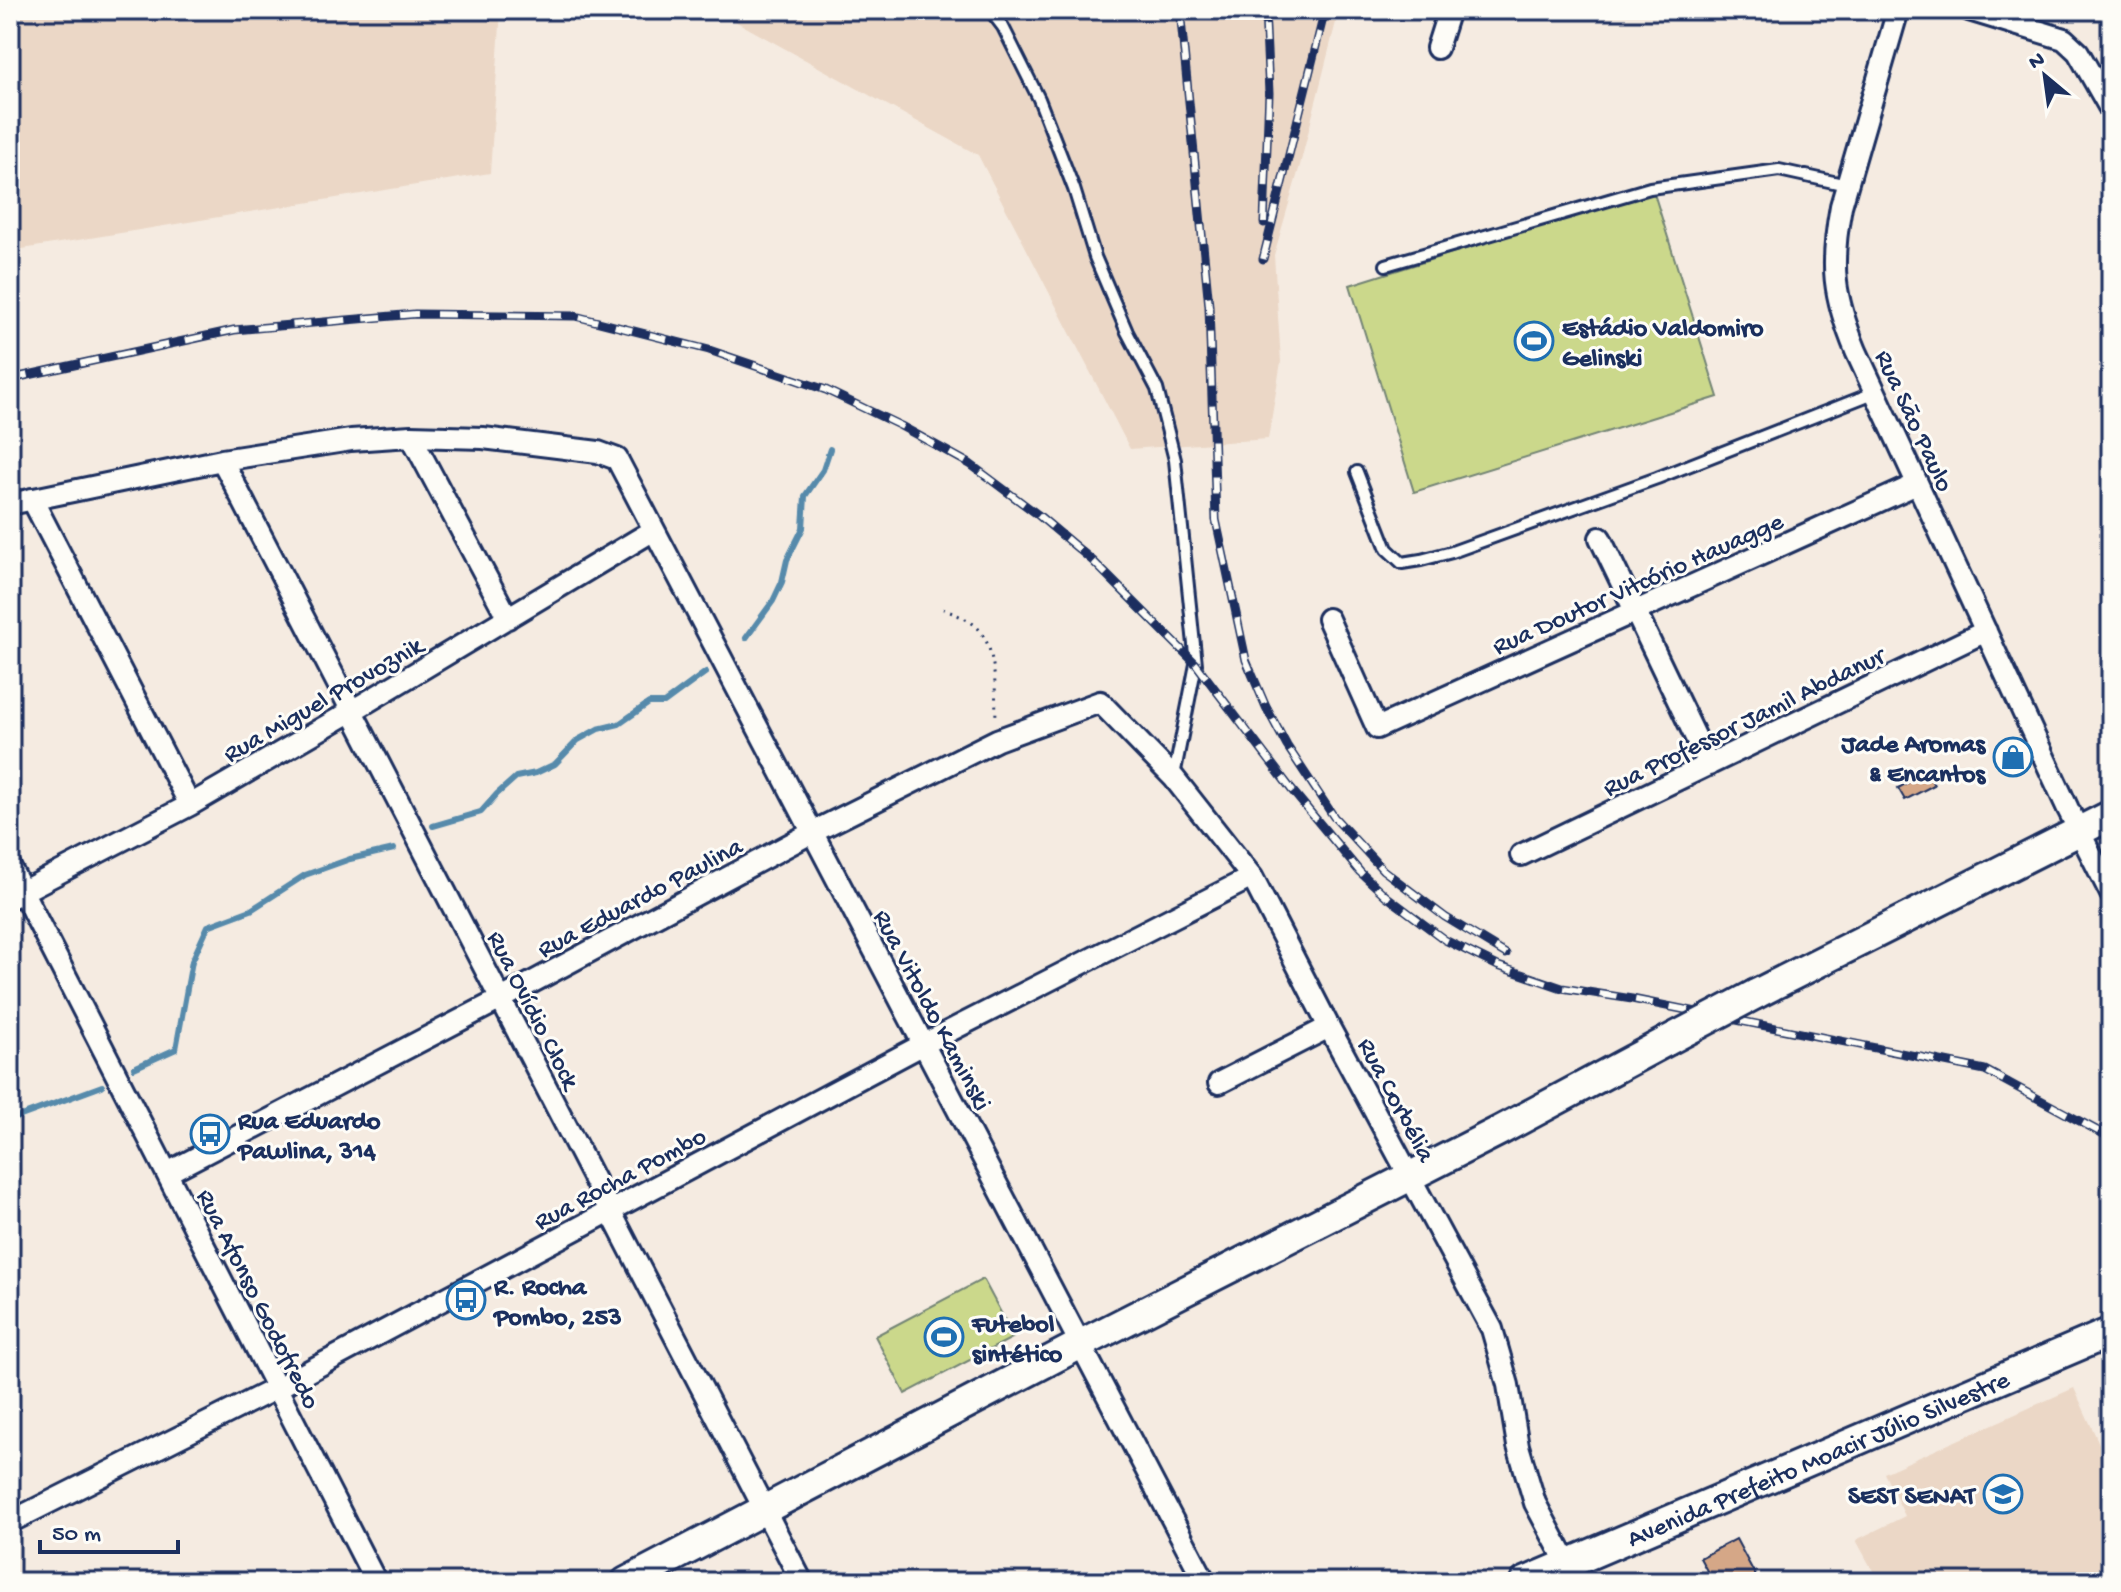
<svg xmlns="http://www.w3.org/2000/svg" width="2121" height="1592" font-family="'Gochi Hand',sans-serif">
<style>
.built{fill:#ebd7c6}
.green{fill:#cbd88b;stroke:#738474;stroke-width:2}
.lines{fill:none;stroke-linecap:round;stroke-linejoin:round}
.stream{stroke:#568aab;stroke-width:6}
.building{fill:#d5a787;stroke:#1b2f5e;stroke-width:2}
.lane-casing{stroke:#1b2f5e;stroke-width:16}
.street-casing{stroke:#1b2f5e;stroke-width:26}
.secondary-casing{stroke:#1b2f5e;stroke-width:34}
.path{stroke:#1b2f5e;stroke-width:3;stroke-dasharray:2 6;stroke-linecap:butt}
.lane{stroke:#fdfcf7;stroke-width:10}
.street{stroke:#fdfcf7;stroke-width:20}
.secondary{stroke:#fdfcf7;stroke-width:28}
.rail-casing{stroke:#1b2f5e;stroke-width:9}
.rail{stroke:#fdfcf7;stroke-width:6;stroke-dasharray:18;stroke-linecap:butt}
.secondary-bridge-casing{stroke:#1b2f5e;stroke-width:34;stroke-linecap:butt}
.secondary-bridge{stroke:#fdfcf7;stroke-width:28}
.labels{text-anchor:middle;stroke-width:6;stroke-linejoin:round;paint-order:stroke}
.poi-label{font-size:26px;font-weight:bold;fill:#1b2f5e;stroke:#fdfcf7;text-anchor:start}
.street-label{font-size:26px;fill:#1b2f5e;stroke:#fdfcf7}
</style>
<rect width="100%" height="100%" fill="#f5ebe1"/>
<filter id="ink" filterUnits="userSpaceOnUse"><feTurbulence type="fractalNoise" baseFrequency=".0125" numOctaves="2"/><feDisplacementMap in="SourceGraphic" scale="16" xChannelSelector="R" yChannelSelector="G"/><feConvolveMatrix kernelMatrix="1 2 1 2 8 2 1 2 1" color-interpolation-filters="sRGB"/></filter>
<g filter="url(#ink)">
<path class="built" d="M 10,10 L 501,10 L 490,173 L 10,251 Z
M 715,10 L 1339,10 L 1299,169 L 1274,255 L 1281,362 L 1268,439 L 1130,449 L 978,155 Z
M 2074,1388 L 2111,1470 L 2111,1582 L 1879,1582 L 1856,1540 L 1905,1516 L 1884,1473 Z"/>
<path class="green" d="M 1653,190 L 1718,397 L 1414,492 L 1350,285 Z
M 983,1279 L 1014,1337 L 905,1394 L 875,1336 Z"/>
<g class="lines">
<path class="stream" d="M 746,638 L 773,601 L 782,582 L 787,560 L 803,528 L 805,496 L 823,470 L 830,449
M 433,826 L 481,812 L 497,794 L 516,777 L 536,773 L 555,764 L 578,740 L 598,729 L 619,724 L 649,703 L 664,703 L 706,672
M 134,1068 L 176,1049 L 192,961 L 208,926 L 251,910 L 305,875 L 350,859 L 394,849
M 10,1120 L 102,1086"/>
</g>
<path class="building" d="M 1927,772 L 1934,785 L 1905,800 L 1898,788 Z
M 1736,1539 L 1759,1582 L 1713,1582 L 1700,1558 Z"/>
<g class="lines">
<defs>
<path id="lane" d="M 990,10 L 1003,27 L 1039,99 L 1074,189 L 1095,257 L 1127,332 L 1157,389 L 1175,460 L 1196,664 L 1174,776
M 1386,265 L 1650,188 L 1779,170 L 1847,185
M 1357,472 L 1387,549 L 1402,563 L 1421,560 L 1452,552 L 1657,478 L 1876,392"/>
<path id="street" d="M 1898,10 L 1841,206 C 1830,266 1833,295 1856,351 L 2068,809 L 2111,894
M 1969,10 L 2064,39 L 2078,52 L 2111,110
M 1437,48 L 1449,10
M 411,436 L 508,618
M 222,460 L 802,1582
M 32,499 L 190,805
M 10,504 L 222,460 L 351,440 L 411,436 L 483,438 L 598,452 L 617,459 L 1205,1582
M 1600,538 L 1709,765
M 1328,619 L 1377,728 L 1917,484
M 1521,855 L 1986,631
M 10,867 L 376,1582
M 10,898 L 190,805 L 352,711 L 654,530
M 1219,1083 L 1329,1027
M 167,1173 L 501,999 L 813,832 L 997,740 L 1100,702 L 1174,778 L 1252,877 L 1329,1027 L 1492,1329 L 1508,1385 L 1518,1446 L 1535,1503 L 1577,1582
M 10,1522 L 277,1388 L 924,1044 L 1252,877"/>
<g id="secondary">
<path d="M 1756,994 L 2111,815"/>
<path d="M 626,1582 L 1081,1344 L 1501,1130 L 1667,1041"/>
<path id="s1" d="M 1525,1582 L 2111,1332"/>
</g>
</defs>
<use href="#lane" class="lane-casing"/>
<use href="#street" class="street-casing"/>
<use href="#secondary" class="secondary-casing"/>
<path class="path" d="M 943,609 C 952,613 964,617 972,623 C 998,641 995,692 996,720"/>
<use href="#lane" class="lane"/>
<use href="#street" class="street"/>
<use href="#secondary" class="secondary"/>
<defs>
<path id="rail" d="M 1180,10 L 1209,306 L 1216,520 L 1246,660 L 1266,707 L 1287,746 L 1334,817 L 1383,870 L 1445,917 L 1506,954
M 1264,223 L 1269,93 L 1265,10
M 1263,259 L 1325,10
M 10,379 L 234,330 L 415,314 L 575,316 L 709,350 L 826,390 L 901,426 L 970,464 L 1037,514 L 1093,561 L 1196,664 L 1291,789 L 1360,872 L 1386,896 L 1445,940 L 1498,966 L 1562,988 L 1632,999 L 1985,1070 L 2111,1138"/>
</defs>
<use href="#rail" class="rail-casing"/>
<use href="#rail" class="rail"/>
<defs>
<path id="secondary-bridge" d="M 1667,1041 L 1756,994"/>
</defs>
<use href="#secondary-bridge" class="secondary-bridge-casing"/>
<use href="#secondary-bridge" class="secondary-bridge"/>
</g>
</g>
<defs>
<symbol id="stadium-ring" viewBox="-11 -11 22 22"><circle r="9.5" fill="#fdfcf7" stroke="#1f6fb2" stroke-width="1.5"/><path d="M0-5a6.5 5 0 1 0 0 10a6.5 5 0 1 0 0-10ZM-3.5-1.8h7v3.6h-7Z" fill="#1f6fb2"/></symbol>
<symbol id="shop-ring" viewBox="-11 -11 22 22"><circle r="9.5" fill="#fdfcf7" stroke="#1f6fb2" stroke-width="1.5"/><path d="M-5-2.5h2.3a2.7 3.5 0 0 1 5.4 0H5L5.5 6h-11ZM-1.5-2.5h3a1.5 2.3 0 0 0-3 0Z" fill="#1f6fb2"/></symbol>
<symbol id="bus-ring" viewBox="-11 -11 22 22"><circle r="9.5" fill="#fdfcf7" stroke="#1f6fb2" stroke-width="1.5"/><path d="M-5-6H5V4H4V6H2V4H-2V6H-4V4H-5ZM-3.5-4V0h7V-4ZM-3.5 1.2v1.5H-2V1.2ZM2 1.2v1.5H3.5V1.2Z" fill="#1f6fb2"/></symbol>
<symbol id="university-ring" viewBox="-11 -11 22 22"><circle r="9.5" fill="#fdfcf7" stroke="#1f6fb2" stroke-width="1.5"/><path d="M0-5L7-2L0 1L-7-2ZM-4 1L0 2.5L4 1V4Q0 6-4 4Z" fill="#1f6fb2"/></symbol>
</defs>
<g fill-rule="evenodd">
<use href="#stadium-ring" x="1512" y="319" width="44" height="44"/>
<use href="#shop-ring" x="1991" y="735" width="44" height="44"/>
<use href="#bus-ring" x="188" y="1112" width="44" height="44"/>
<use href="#bus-ring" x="444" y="1278" width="44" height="44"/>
<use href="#stadium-ring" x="922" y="1315" width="44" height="44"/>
<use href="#university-ring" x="1981" y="1472" width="44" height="44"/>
</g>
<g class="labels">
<g class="poi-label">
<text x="1562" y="335">Estádio Valdomiro<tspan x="1562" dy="30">Gelinski</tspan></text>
<text x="1985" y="751" text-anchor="end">Jade Aromas<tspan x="1985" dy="30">&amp; Encantos</tspan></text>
<text x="238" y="1128">Rua Eduardo<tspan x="238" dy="30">Pawlina, 314</tspan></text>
<text x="494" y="1294">R. Rocha<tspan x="494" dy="30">Pombo, 253</tspan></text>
<text x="972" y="1331">Futebol<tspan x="972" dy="30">sintético</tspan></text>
<text x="1975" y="1503" text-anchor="end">SEST SENAT</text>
</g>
<g class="street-label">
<text transform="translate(1916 420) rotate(65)" y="9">Rua São Paulo</text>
<text transform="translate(1637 582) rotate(-24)" y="9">Rua Doutor Vitcório Hauagge</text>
<text transform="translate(322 698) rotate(-30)" y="9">Rua Miguel Provoznik</text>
<text transform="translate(1743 720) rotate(-26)" y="9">Rua Professor Jamil Abdanur</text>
<text transform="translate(639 896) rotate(-28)" y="9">Rua Eduardo Paulina</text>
<text transform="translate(535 1009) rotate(63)" y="9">Rua Ovídio Clock</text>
<text transform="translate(934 1009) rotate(62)" y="9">Rua Vitoldo Kaminski</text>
<text transform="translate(1398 1099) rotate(62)" y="9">Rua Corbélia</text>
<text transform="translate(619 1177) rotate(-28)" y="9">Rua Rocha Pombo</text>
<text transform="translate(260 1298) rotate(63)" y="9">Rua Afonso Godofredo</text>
<text dy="9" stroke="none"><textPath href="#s1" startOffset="318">Avenida Prefeito Moacir Júlio Silvestre</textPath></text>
</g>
</g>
<rect width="2121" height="1592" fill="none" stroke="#fdfcf7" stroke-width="40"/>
<rect x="20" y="20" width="2081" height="1552" fill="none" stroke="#1b2f5e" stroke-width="3" filter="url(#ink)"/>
<g transform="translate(2045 76) rotate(331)" stroke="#fdfcf7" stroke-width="6" paint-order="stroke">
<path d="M0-6L14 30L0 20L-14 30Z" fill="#1b2f5e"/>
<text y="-12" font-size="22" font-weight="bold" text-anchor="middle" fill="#1b2f5e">N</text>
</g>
<path d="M40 1540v12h138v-12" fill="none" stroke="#1b2f5e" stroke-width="4"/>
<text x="52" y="1540" font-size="24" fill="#1b2f5e" stroke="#fdfcf7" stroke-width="6" paint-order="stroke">50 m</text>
</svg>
